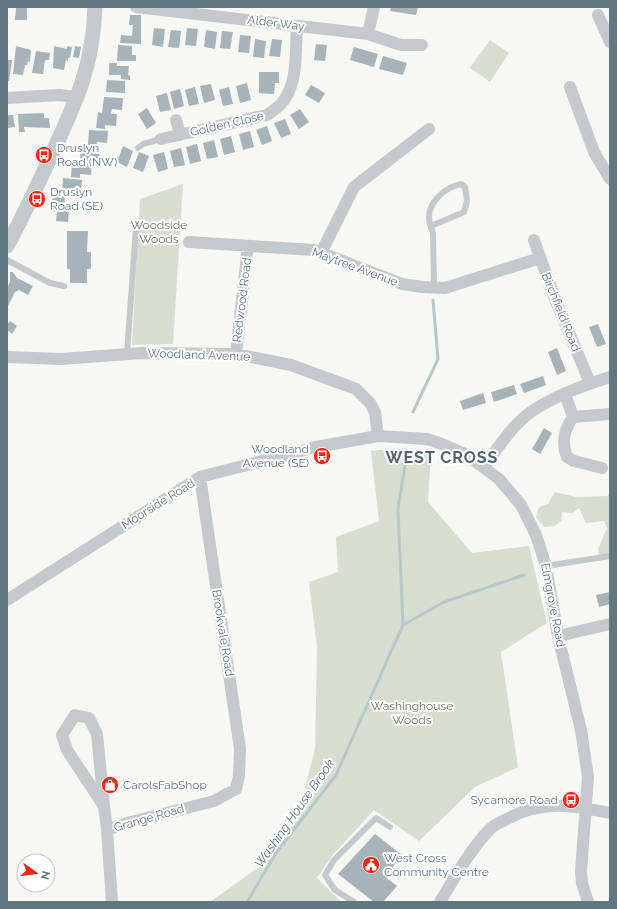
<svg xmlns="http://www.w3.org/2000/svg" width="617" height="909" font-family="Raleway,sans-serif">
<style>
.green{fill:#d8ddd2}
.lines{fill:none;stroke-linecap:round;stroke-linejoin:round}
.stream{stroke:#b7c8ca;stroke-width:3}
.building{fill:#a7b3b8}
.service{stroke:#c4c9cc;stroke-width:6}
.minor{stroke:#c4c9cc;stroke-width:12}
.tertiary{stroke:#c4c9cc;stroke-width:15}
.labels{text-anchor:middle;stroke-width:4;stroke-linejoin:round;paint-order:stroke}
.street-label{font-size:12px;fill:#5f7882;stroke:#fff}
.poi-label{font-size:12px;fill:#5f7882;stroke:#fff;text-anchor:start}
.park-label{font-size:12px;fill:#67795e;stroke:#fff}
.water-label{font-size:13px;font-style:italic;fill:#5a787c;stroke:#fff}
.district-label{font-size:16px;font-weight:bold;letter-spacing:1px;fill:#52646c;stroke:#fff}
</style>
<rect width="100%" height="100%" fill="#f7f7f3"/>
<path class="green" d="M 490,40 L 509,53 L 490,82 L 470,68 Z
M 183,184 L 173,344 L 132,345 L 140,199 Z
M 380,450 L 431,451 L 428,502 L 472,553 L 529,546 L 547,623 L 501,652 L 518,767 L 475,787 L 419,841 L 374,810 L 331,857 L 317,878 L 341,902 L 210,902 L 262,865 L 297,819 L 315,749 L 317,647 L 309,582 L 338,572 L 336,537 L 379,521 L 371,451 Z
M 555,492 L 576,497 L 607,496 L 610,494 L 610,553 L 599,555 L 598,549 L 607,528 L 604,521 L 586,523 L 579,508 L 572,513 L 562,512 L 561,521 L 554,526 L 544,527 L 536,517 L 539,507 L 548,504 Z"/>
<g class="lines">
<path class="stream" d="M 413,412 L 438,359 L 433,300
M 403,625 L 444,602 L 524,575
M 247,902 L 276,853 L 336,775 L 403,625 L 398,509 L 406,459"/>
</g>
<path class="building" d="M 16,7 L 27,7 L 27,20 L 15,20 Z
M 391,7 L 418,7 L 416,15 L 390,11 Z
M 130,15 L 141,15 L 141,44 L 120,43 L 121,35 L 132,36 L 133,25 L 129,25 Z
M 154,28 L 165,29 L 163,47 L 152,45 Z
M 187,28 L 198,29 L 196,46 L 185,45 Z
M 171,30 L 181,31 L 179,48 L 168,47 Z
M 206,30 L 217,32 L 215,49 L 204,47 Z
M 222,31 L 233,32 L 230,49 L 220,48 Z
M 240,35 L 251,36 L 249,53 L 238,52 Z
M 255,39 L 266,41 L 264,58 L 253,57 Z
M 272,39 L 282,40 L 280,57 L 269,56 Z
M 316,44 L 327,45 L 325,61 L 314,60 Z
M 118,45 L 132,46 L 132,55 L 136,55 L 136,61 L 117,61 Z
M 16,46 L 31,50 L 30,62 L 28,61 L 27,65 L 25,65 L 23,75 L 13,74 Z
M 54,46 L 67,49 L 67,46 L 72,47 L 70,58 L 68,58 L 68,61 L 66,60 L 64,70 L 53,68 Z
M 75,46 L 81,47 L 79,58 L 73,57 Z
M 354,47 L 378,54 L 374,67 L 350,60 Z
M 36,51 L 50,53 L 49,60 L 45,60 L 43,74 L 32,73 Z
M 383,56 L 407,63 L 403,75 L 379,69 Z
M 7,60 L 12,60 L 9,81 L 7,81 Z
M 109,63 L 117,63 L 117,66 L 129,66 L 128,75 L 130,76 L 130,80 L 121,79 L 121,75 L 109,75 Z
M 259,72 L 279,72 L 279,83 L 275,83 L 274,94 L 259,93 Z
M 107,80 L 125,81 L 125,93 L 106,92 Z
M 247,83 L 251,100 L 240,103 L 236,86 Z
M 211,84 L 215,100 L 204,103 L 200,86 Z
M 311,85 L 325,93 L 319,103 L 305,95 Z
M 195,87 L 199,104 L 189,106 L 185,90 Z
M 229,87 L 233,104 L 223,106 L 219,90 Z
M 180,89 L 184,106 L 174,109 L 170,92 Z
M 167,93 L 171,110 L 160,112 L 156,96 Z
M 104,97 L 123,98 L 122,110 L 112,109 L 111,114 L 117,114 L 116,126 L 105,125 L 105,129 L 96,128 L 98,112 L 102,113 Z
M 147,108 L 156,123 L 147,129 L 138,114 Z
M 300,109 L 309,122 L 299,129 L 290,115 Z
M 44,113 L 44,118 L 49,118 L 50,128 L 24,127 L 25,132 L 19,132 L 18,114 Z
M 7,115 L 13,115 L 15,127 L 7,128 Z
M 285,119 L 291,134 L 281,138 L 274,123 Z
M 267,126 L 272,141 L 262,145 L 256,130 Z
M 89,130 L 108,131 L 107,143 L 97,142 L 96,146 L 88,145 Z
M 250,131 L 254,147 L 243,150 L 239,134 Z
M 231,136 L 235,152 L 224,155 L 220,139 Z
M 214,140 L 218,157 L 207,159 L 203,143 Z
M 197,144 L 201,161 L 190,164 L 186,147 Z
M 81,146 L 100,147 L 99,159 L 89,158 L 88,162 L 80,161 Z
M 123,146 L 133,151 L 127,167 L 117,162 Z
M 181,148 L 185,165 L 174,167 L 170,151 Z
M 139,152 L 149,156 L 143,172 L 133,168 Z
M 164,152 L 168,169 L 158,172 L 153,155 Z
M 72,162 L 92,163 L 91,175 L 80,174 L 80,178 L 71,177 Z
M 63,178 L 82,180 L 81,191 L 71,190 L 70,195 L 62,194 Z
M 55,195 L 65,196 L 64,210 L 69,210 L 68,222 L 56,221 L 57,212 L 51,211 L 52,199 L 54,199 Z
M 67,231 L 88,231 L 87,252 L 91,252 L 91,269 L 87,269 L 87,283 L 70,283 L 70,269 L 67,269 Z
M 10,272 L 13,272 L 17,278 L 33,286 L 28,295 L 19,290 L 15,292 L 8,306 L 7,288 L 10,282 Z
M 10,321 L 17,326 L 12,334 L 7,330 L 7,325 Z
M 598,324 L 606,344 L 597,347 L 589,327 Z
M 557,348 L 566,371 L 557,375 L 548,352 Z
M 543,376 L 546,385 L 524,393 L 520,384 Z
M 514,385 L 517,394 L 494,402 L 491,392 Z
M 483,393 L 486,403 L 463,410 L 460,401 Z
M 544,428 L 552,433 L 540,454 L 532,449 Z
M 610,592 L 610,604 L 599,607 L 596,595 Z
M 375,834 L 402,855 L 385,877 L 397,886 L 383,902 L 374,902 L 338,874 Z"/>
<g class="lines">
<path class="service" d="M 138,148 L 143,144 L 161,139
M 431,226 L 464,212 L 467,201 L 465,187 L 461,184 C 446,187 429,201 429,217 C 429,223 431,228 433,233 L 434,287
M 7,260 L 50,283 L 64,286
M 127,353 L 136,228
M 546,566 L 610,556
M 354,902 L 335,890 L 325,875 L 334,860 L 376,818 L 390,827"/>
<path class="minor" d="M 136,7 L 368,34 L 374,7
M 598,15 L 610,42
M 368,34 L 401,45 L 422,45
M 570,87 L 594,152 L 610,179
M 7,98 L 59,95 L 78,97
M 176,120 L 180,135
M 161,139 L 267,115 C 271,112 276,109 280,105 C 299,86 295,51 297,26
M 534,240 L 555,299 L 590,383
M 189,242 L 314,250 L 402,284 L 422,287 L 445,288 L 540,258
M 321,253 L 354,187 L 429,129
M 236,354 L 248,246
M 7,357 L 62,359 L 142,353 L 236,354 L 291,365 L 356,389 L 370,403 L 375,412 L 378,436
M 565,394 L 573,417 C 564,430 561,442 567,457 L 574,461 L 602,468
M 573,417 L 610,414
M 484,467 C 495,452 505,436 518,423 C 539,401 581,386 610,377
M 7,600 L 200,477 L 316,447 L 378,436 L 427,439 L 442,444 L 467,455 L 499,479 L 521,505 L 536,535 L 546,566 L 558,636 L 581,730 L 588,777 L 581,871 L 582,883 L 588,902
M 558,636 L 610,624
M 104,806 L 97,734 L 89,718 L 75,715 L 62,735 L 67,750 L 104,806 L 107,830
M 112,902 L 107,830 L 131,822 L 214,801 L 236,789 L 239,776 L 240,749 L 200,477
M 440,902 C 455,877 470,850 490,829 C 495,824 503,821 509,818 C 543,800 573,805 610,813"/>
<path class="tertiary" d="M 7,246 C 23,217 36,188 50,158 C 75,104 93,68 95,7"/>
</g>
<defs>
<symbol id="bus-disc" viewBox="-11 -11 22 22"><circle r="9.5" fill="#f42616" stroke="#fff"/><path d="M-5-6H5V4H4V6H2V4H-2V6H-4V4H-5ZM-3.5-4V0h7V-4ZM-3.5 1.2v1.5H-2V1.2ZM2 1.2v1.5H3.5V1.2Z" fill="#fff"/></symbol>
<symbol id="shop-disc" viewBox="-11 -11 22 22"><circle r="9.5" fill="#f42616" stroke="#fff"/><path d="M-5-2.5h2.3a2.7 3.5 0 0 1 5.4 0H5L5.5 6h-11ZM-1.5-2.5h3a1.5 2.3 0 0 0-3 0Z" fill="#fff"/></symbol>
<symbol id="civic-disc" viewBox="-11 -11 22 22"><circle r="9.5" fill="#f42616" stroke="#fff"/><path d="M-.6-6.5H3V-4.5H.6V-3L4-1V1h2V6H-6V1h2V-1L-.6-3ZM-1.2 2.5V6h2.4V2.5Z" fill="#fff"/></symbol>
</defs>
<g fill-rule="evenodd">
<use href="#bus-disc" x="34" y="145" width="20" height="20"/>
<use href="#bus-disc" x="27" y="189" width="20" height="20"/>
<use href="#bus-disc" x="312" y="446" width="20" height="20"/>
<use href="#shop-disc" x="100" y="775" width="20" height="20"/>
<use href="#bus-disc" x="561" y="790" width="20" height="20"/>
<use href="#civic-disc" x="361" y="855" width="20" height="20"/>
</g>
<g class="labels">
<g class="street-label">
<text transform="translate(276 23) rotate(7)" y="4">Alder Way</text>
<text transform="translate(227 124) rotate(-13)" y="4">Golden Close</text>
<text transform="translate(355 267) rotate(20)" y="4">Maytree Avenue</text>
<text transform="translate(242 300) rotate(-83)" y="4">Redwood Road</text>
<text transform="translate(561 312) rotate(68)" y="4">Birchfield Road</text>
<text transform="translate(199 355) rotate(2)" y="4">Woodland Avenue</text>
<text transform="translate(158 504) rotate(-32)" y="4">Moorside Road</text>
<text transform="translate(553 605) rotate(79)" y="4">Elmgrove Road</text>
<text transform="translate(223 633) rotate(81)" y="4">Brookvale Road</text>
<text transform="translate(149 818) rotate(-16)" y="4">Grange Road</text>
</g>
<g class="poi-label">
<text x="57" y="152">Druslyn<tspan x="57" dy="14">Road (NW)</tspan></text>
<text x="50" y="196">Druslyn<tspan x="50" dy="14">Road (SE)</tspan></text>
<text x="309" y="453" text-anchor="end">Woodland<tspan x="309" dy="14">Avenue (SE)</tspan></text>
<text x="123" y="789">CarolsFabShop</text>
<text x="558" y="804" text-anchor="end">Sycamore Road</text>
<text x="384" y="862">West Cross<tspan x="384" dy="14">Community Centre</tspan></text>
</g>
<g class="park-label">
<text x="159" y="229">Woodside<tspan x="159" dy="14">Woods</tspan></text>
<text x="412" y="710">Washinghouse<tspan x="412" dy="14">Woods</tspan></text>
</g>
<g class="water-label">
<text transform="translate(294 813) rotate(-55)" y="5">Washing House Brook</text>
</g>
<g class="district-label">
<text x="442" y="463">WEST CROSS</text>
</g>
</g>
<rect width="617" height="909" fill="none" stroke="#5f7882" stroke-width="16"/>
<g transform="translate(36 873) rotate(104)"><circle r="19" fill="#ffffff" stroke="#bfc9cd"/>
<path d="M0-3L7 15L0 10L-7 15Z" fill="#f42616"/>
<text y="-6" font-size="11" font-weight="bold" text-anchor="middle" fill="#5f7882">N</text>
</g>
</svg>
